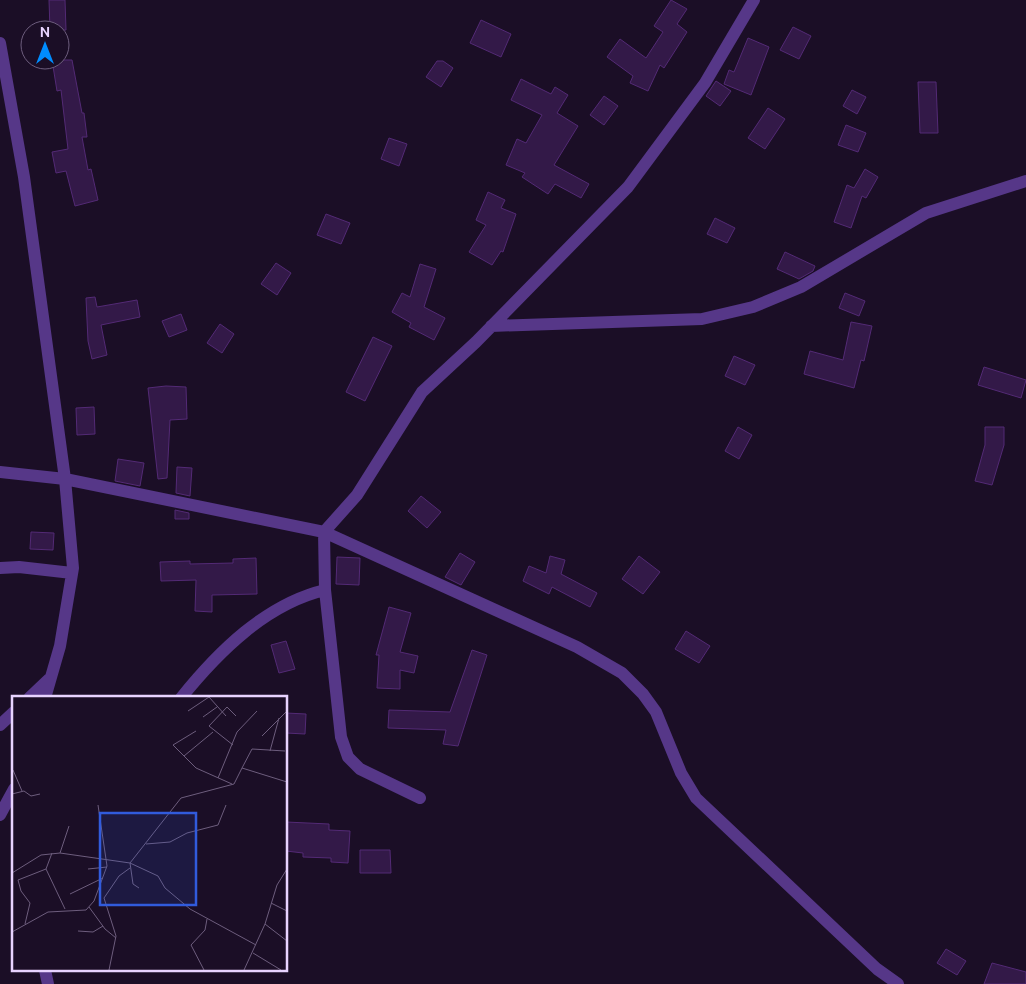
<svg xmlns="http://www.w3.org/2000/svg" width="1026" height="984" font-family="Ubuntu,sans-serif">
<style>
.building{fill:#331948;stroke:#532a75}
.lines{fill:none;stroke-linecap:round;stroke-linejoin:round}
.minor{stroke:#563788;stroke-width:12}
.inset-road{fill:none;stroke:#6d5d7d;stroke-width:1}
.view{fill:#315bdc;fill-opacity:0.15;stroke:#315bdc;stroke-width:2.5}
.inset-edge{fill:none;stroke:#e8d3ff;stroke-width:2.5}
</style>
<rect width="100%" height="100%" fill="#1b0e26"/>
<path class="building" d="M 49,0 L 65,0 L 66,30 L 50,30 Z
M 671,0 L 687,9 L 677,24 L 687,32 L 664,68 L 660,65 L 648,91 L 630,83 L 633,76 L 607,57 L 620,39 L 646,58 L 663,32 L 654,26 Z
M 481,20 L 511,34 L 501,57 L 470,43 Z
M 793,27 L 811,36 L 799,59 L 780,50 Z
M 748,38 L 769,47 L 751,95 L 724,84 L 729,70 L 734,72 Z
M 52,60 L 72,60 L 82,113 L 84,113 L 87,137 L 82,137 L 88,170 L 91,169 L 98,200 L 75,206 L 66,171 L 56,173 L 52,152 L 68,149 L 61,90 L 57,91 Z
M 437,61 L 443,61 L 453,68 L 441,87 L 426,77 Z
M 521,79 L 551,94 L 555,87 L 568,95 L 557,113 L 578,126 L 554,165 L 589,184 L 581,198 L 555,184 L 548,194 L 522,177 L 525,173 L 506,165 L 517,139 L 526,143 L 542,115 L 511,100 Z
M 716,81 L 731,91 L 720,106 L 706,96 Z
M 918,82 L 936,82 L 938,133 L 920,133 Z
M 852,90 L 866,97 L 857,114 L 843,106 Z
M 604,96 L 618,106 L 604,125 L 590,115 Z
M 768,108 L 785,119 L 765,149 L 748,138 Z
M 846,125 L 866,133 L 858,152 L 838,145 Z
M 389,138 L 407,144 L 399,166 L 381,159 Z
M 865,169 L 878,177 L 866,198 L 862,196 L 851,228 L 834,222 L 847,185 L 854,188 Z
M 488,192 L 505,200 L 501,208 L 516,214 L 503,252 L 501,251 L 492,265 L 469,252 L 486,225 L 476,220 Z
M 326,214 L 350,223 L 341,244 L 317,235 Z
M 715,218 L 735,228 L 727,243 L 707,234 Z
M 785,252 L 815,266 L 813,271 L 799,279 L 777,269 Z
M 276,263 L 291,273 L 277,295 L 261,284 Z
M 420,264 L 436,269 L 424,307 L 445,318 L 434,340 L 409,327 L 411,323 L 392,312 L 402,293 L 410,297 Z
M 845,293 L 865,301 L 859,316 L 839,308 Z
M 95,297 L 97,307 L 137,300 L 140,317 L 101,325 L 107,355 L 92,359 L 88,341 L 86,298 Z
M 181,314 L 187,330 L 169,337 L 162,321 Z
M 851,322 L 872,326 L 864,361 L 861,360 L 854,388 L 804,374 L 810,351 L 843,360 Z
M 220,324 L 234,334 L 222,353 L 207,343 Z
M 373,337 L 392,346 L 365,401 L 346,392 Z
M 734,356 L 755,365 L 745,385 L 725,376 Z
M 984,367 L 1026,380 L 1021,398 L 978,385 Z
M 166,386 L 186,387 L 187,419 L 170,420 L 167,478 L 158,479 L 148,388 Z
M 94,407 L 95,434 L 77,435 L 76,408 Z
M 738,427 L 752,435 L 739,459 L 725,451 Z
M 985,427 L 1004,427 L 1004,445 L 992,485 L 975,481 L 985,445 Z
M 118,459 L 144,463 L 140,486 L 115,481 Z
M 177,467 L 192,468 L 190,496 L 176,493 Z
M 421,496 L 441,512 L 427,528 L 408,511 Z
M 175,510 L 189,513 L 189,519 L 175,519 Z
M 31,532 L 54,533 L 53,550 L 30,549 Z
M 460,553 L 475,562 L 461,585 L 445,577 Z
M 550,556 L 565,560 L 561,574 L 597,593 L 590,607 L 552,587 L 549,594 L 523,581 L 529,566 L 546,573 Z
M 639,556 L 660,572 L 643,594 L 622,579 Z
M 337,557 L 360,558 L 359,585 L 336,584 Z
M 256,558 L 257,594 L 212,595 L 212,612 L 195,611 L 196,580 L 161,581 L 160,562 L 190,561 L 190,564 L 233,563 L 233,559 Z
M 389,607 L 411,613 L 400,652 L 418,656 L 414,673 L 400,670 L 400,689 L 377,688 L 379,655 L 376,655 Z
M 686,631 L 710,646 L 699,663 L 675,649 Z
M 286,641 L 295,669 L 279,673 L 271,645 Z
M 472,650 L 487,655 L 458,746 L 443,744 L 446,730 L 388,728 L 389,710 L 450,712 Z
M 286,713 L 306,714 L 305,734 L 286,733 Z
M 286,822 L 329,824 L 329,830 L 350,831 L 348,863 L 331,862 L 331,858 L 303,857 L 303,853 L 286,851 Z
M 360,850 L 390,850 L 391,873 L 360,873 Z
M 946,949 L 966,961 L 957,975 L 937,963 Z
M 992,963 L 1026,972 L 1026,984 L 984,984 Z"/>
<g class="lines">
<path class="minor" d="M 0,43 L 24,177 L 65,479 L 73,568 L 60,646 L 45,698
M 491,326 L 702,319 L 753,307 L 801,287 L 926,213 L 1026,181
M 0,472 L 65,479 L 324,532 L 577,647 L 622,673 L 643,694 L 656,712 L 681,773 L 696,798 L 877,969 L 898,984
M 0,568 L 19,567 L 72,573
M 29,698 L 49,679
M 181,698 C 218,652 266,604 325,590
M 0,725 L 14,712
M 420,798 L 360,769 L 348,757 L 341,737 L 325,590 L 324,532 L 357,495 L 422,392 L 476,342 L 628,187 L 705,83 L 754,0
M 0,815 L 14,789
M 45,970 L 48,984"/>
</g>
<g transform="translate(12 696)">
<rect width="275" height="275" fill="#1b0e26"/>
<path class="inset-road" d="M 176,15 L 197,1 L 214,20M 191,21 L 205,11M 184,35 L 161,49 L 184,72 L 220,88M 250,40 L 275,15M 221,49 L 197,30 L 215,11 L 224,20M 258,55 L 267,22M 172,60 L 201,36M 230,72 L 240,53 L 273,55M 1,74 L 10,95M 206,82 L 225,36 L 245,15M 0,98 L 12,95 L 19,100 L 28,98M 134,148 L 158,146 L 175,137 L 206,129 L 214,109M 40,157 L 34,173 L 53,213M 48,157 L 57,130M 76,173 L 95,171M 0,177 L 29,159 L 48,157 L 118,167 L 146,180 L 153,192 L 178,213 L 244,249M 127,192 L 121,188 L 118,167 L 169,102 L 222,88 L 230,72 L 275,86M 58,198 L 91,182M 259,207 L 275,215M 77,211 L 93,233 L 104,242M 13,228 L 18,207 L 9,195 L 6,184 L 34,173M 253,228 L 275,245M 66,235 L 81,236 L 91,230M 0,236 L 36,216 L 74,214 L 82,205 L 95,170 L 86,109M 241,257 L 269,274M 97,274 L 104,240 L 92,202 L 107,180 L 118,172M 192,274 L 179,249 L 193,234 L 195,223M 232,274 L 253,228 L 265,189 L 275,173"/>
<path class="view" d="M 88,117 L 184,117 L 184,209 L 88,209 Z"/>
<rect width="275" height="275" class="inset-edge"/>
</g>
<g transform="translate(45 45)"><circle r="24" fill="#1b0e26" stroke="#6d5d7d"/>
<path d="M0-4L9 19L0 12L-9 19Z" fill="#008cfe"/>
<text y="-8" font-size="14" font-weight="bold" text-anchor="middle" fill="#e8d3ff">N</text>
</g>
</svg>
